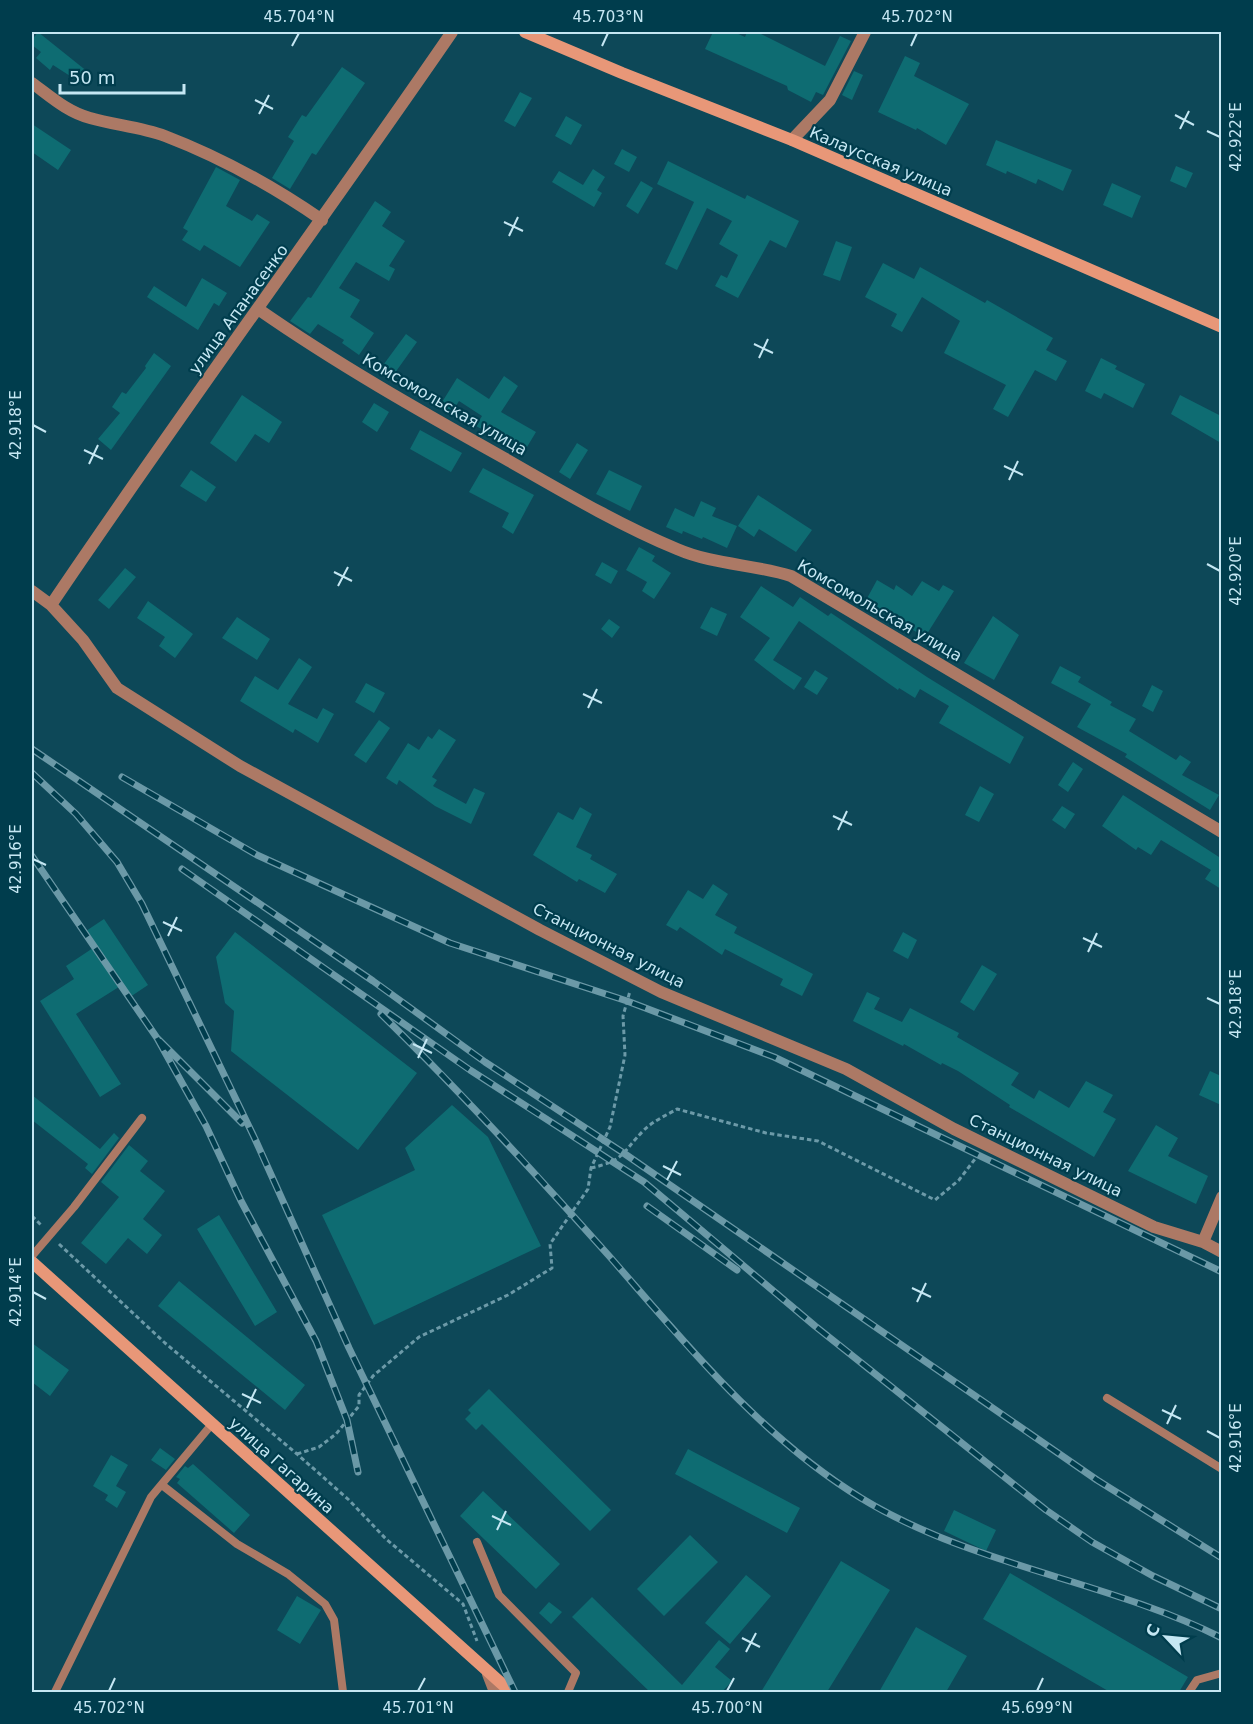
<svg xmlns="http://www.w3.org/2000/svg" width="1253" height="1724" font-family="'DejaVu Sans',sans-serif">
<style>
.building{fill:#0e6c72}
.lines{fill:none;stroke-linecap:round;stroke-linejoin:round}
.path{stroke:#6c9aa8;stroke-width:3;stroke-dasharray:4.5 3;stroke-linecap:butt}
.lane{stroke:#ac7965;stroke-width:8}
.street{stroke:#ac7965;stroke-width:12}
.secondary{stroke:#e89778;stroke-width:12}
.rail-casing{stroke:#6b99a7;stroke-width:7}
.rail{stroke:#003d4d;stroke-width:4.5;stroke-dasharray:14;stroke-linecap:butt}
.ticks{fill:none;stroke:#c5e7f3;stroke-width:2}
.labels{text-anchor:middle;stroke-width:4.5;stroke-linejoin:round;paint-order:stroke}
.street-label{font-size:16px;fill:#c5e7f3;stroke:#003d4d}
.neatline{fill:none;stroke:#c5e7f3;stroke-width:2}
.ticks-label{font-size:15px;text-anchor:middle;fill:#c5e7f3}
</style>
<rect width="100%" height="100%" fill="#0d4858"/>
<path class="building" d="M 38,32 L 88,72 L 81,83 L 53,65 L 50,70 L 36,58 L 41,52 L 32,45 L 32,40 Z
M 713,32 L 734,32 L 745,37 L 747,32 L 757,32 L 825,66 L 840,36 L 851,41 L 823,95 L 816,92 L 811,102 L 788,90 L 787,86 L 705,49 Z
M 905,56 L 920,63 L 914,76 L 969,104 L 946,145 L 917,128 L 916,130 L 878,112 Z
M 342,67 L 365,83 L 316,155 L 312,153 L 290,189 L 272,178 L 294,141 L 288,137 L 302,115 L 306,117 Z
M 854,71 L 863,75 L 852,100 L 842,95 Z
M 520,92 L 532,98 L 515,127 L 504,121 Z
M 566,116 L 582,125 L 571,145 L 555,136 Z
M 32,124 L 71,150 L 58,170 L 32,152 Z
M 996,140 L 1072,170 L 1063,191 L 1038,179 L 1036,184 L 1007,171 L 1006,174 L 986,165 Z
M 622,149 L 637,157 L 629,172 L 614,164 Z
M 668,161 L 745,199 L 747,195 L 799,221 L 786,248 L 770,240 L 738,298 L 715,286 L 721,275 L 727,278 L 738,255 L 719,244 L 732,221 L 707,208 L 677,270 L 665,264 L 694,202 L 657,184 Z
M 1176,166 L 1193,173 L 1186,188 L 1170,181 Z
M 216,167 L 240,180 L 226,206 L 252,221 L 257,214 L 270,222 L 240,267 L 204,245 L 200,251 L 182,240 L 188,231 L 183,228 Z
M 593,169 L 605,177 L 597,190 L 602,193 L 594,207 L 552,182 L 559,171 L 583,185 Z
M 641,181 L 653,188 L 638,214 L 626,206 Z
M 1112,183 L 1141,196 L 1132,218 L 1103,205 Z
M 375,201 L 391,212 L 382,226 L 405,241 L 389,266 L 395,269 L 389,281 L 356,262 L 339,288 L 360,300 L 350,317 L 374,333 L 359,355 L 342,343 L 344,340 L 318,324 L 310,334 L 290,321 L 308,297 L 311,298 Z
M 836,241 L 852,247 L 840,281 L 823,275 Z
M 883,263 L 914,279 L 920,267 L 985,303 L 987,300 L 1053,338 L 1046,350 L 1067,361 L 1056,381 L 1035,370 L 1008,417 L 993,409 L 1006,385 L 944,353 L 960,321 L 922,297 L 902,332 L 891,326 L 897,314 L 865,297 Z
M 202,278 L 227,293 L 219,306 L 214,303 L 198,330 L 147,297 L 154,286 L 186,307 Z
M 406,334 L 417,342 L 392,377 L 381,368 Z
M 154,353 L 171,366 L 111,450 L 98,439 L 120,413 L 112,407 L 122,392 L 126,394 L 146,368 L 145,366 Z
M 1101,358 L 1117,366 L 1115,369 L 1145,384 L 1133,408 L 1104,393 L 1101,399 L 1085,391 Z
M 504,376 L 518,386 L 501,412 L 536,432 L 524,452 L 476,426 L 482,416 L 459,401 L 451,414 L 439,407 L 457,378 L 489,399 Z
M 242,395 L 282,422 L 269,443 L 255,434 L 236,462 L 210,443 Z
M 1180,395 L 1221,416 L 1221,443 L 1171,414 Z
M 374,403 L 389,412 L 377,432 L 362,422 Z
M 420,430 L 462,453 L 451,472 L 410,449 Z
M 577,443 L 588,450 L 570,479 L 559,472 Z
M 483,468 L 534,495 L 513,534 L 502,527 L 509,513 L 469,492 Z
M 191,470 L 216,487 L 206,502 L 180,486 Z
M 609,470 L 642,486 L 630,511 L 596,494 Z
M 758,495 L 812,530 L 796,552 L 759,529 L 754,537 L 738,526 Z
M 701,501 L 716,508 L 712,516 L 737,526 L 727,548 L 703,537 L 702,539 L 683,531 L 682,534 L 666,527 L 675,508 L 694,517 Z
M 639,547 L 655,556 L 652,561 L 671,573 L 654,599 L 642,591 L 647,582 L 626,570 Z
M 602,562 L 618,571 L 611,584 L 595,575 Z
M 125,568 L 136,577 L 109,609 L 98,600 Z
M 877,580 L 894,590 L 896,585 L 912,596 L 922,581 L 939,591 L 943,585 L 954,591 L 925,637 L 865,602 Z
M 761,586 L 793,607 L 800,597 L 828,616 L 831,613 L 927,677 L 1024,737 L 1010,764 L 939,723 L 949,706 L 920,689 L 915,698 L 899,688 L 898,690 L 799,621 L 773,660 L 802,678 L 794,690 L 784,683 L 754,660 L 770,638 L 740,617 Z
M 148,601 L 193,634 L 175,658 L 159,646 L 165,637 L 137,618 Z
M 711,607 L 727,614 L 717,636 L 700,628 Z
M 993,616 L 1019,635 L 994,680 L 964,663 Z
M 237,617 L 270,639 L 257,660 L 222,638 Z
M 609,619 L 620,627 L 612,638 L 601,629 Z
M 299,658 L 312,667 L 288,704 L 317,719 L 323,708 L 334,714 L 318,743 L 295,729 L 293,733 L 240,701 L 255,676 L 278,690 Z
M 1060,666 L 1081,677 L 1078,682 L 1112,702 L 1110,705 L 1136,719 L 1129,731 L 1176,760 L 1180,755 L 1191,762 L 1182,775 L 1219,795 L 1210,810 L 1125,757 L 1127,754 L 1077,727 L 1091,704 L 1051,683 Z
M 815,670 L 828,678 L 817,695 L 804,687 Z
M 366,683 L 385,693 L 374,713 L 355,702 Z
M 1152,685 L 1163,691 L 1153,712 L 1142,706 Z
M 379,720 L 390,728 L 366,763 L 354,755 Z
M 439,729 L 456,740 L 432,777 L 437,780 L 433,786 L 466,804 L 474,788 L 485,793 L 471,824 L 435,806 L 399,780 L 397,785 L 386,778 L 408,743 L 419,750 L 428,736 L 432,739 Z
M 1073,762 L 1083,769 L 1068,792 L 1058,785 Z
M 980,786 L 994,794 L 979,822 L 965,815 Z
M 1123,795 L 1219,857 L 1221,852 L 1221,889 L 1205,879 L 1211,870 L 1161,840 L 1151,855 L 1138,847 L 1136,850 L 1102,826 Z
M 1062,806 L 1075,814 L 1065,829 L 1052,820 Z
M 580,807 L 592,814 L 576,847 L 592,855 L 590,859 L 617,874 L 605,893 L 579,879 L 577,882 L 533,855 L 558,812 L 573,820 Z
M 713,884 L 728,894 L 715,915 L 737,927 L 734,933 L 813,974 L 802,996 L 780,985 L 783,979 L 725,949 L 722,955 L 680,927 L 677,931 L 666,925 L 688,890 L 703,899 Z
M 104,919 L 148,985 L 130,997 L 122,985 L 76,1014 L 121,1084 L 100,1097 L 40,1001 L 74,979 L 66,966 L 96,946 L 86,931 Z
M 235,932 L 417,1073 L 358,1150 L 231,1051 L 234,1011 L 225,1003 L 216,957 Z
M 903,932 L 917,940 L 908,959 L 893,951 Z
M 982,965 L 997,974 L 974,1011 L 960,1002 Z
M 867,992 L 880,998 L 874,1009 L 902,1022 L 910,1008 L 959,1033 L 957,1037 L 1019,1073 L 1011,1085 L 1034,1099 L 1039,1090 L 1069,1108 L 1086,1081 L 1113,1095 L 1103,1112 L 1116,1119 L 1094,1157 L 1009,1107 L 1010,1105 L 958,1071 L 942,1063 L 941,1065 L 904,1044 L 903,1046 L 853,1021 Z
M 1210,1071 L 1221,1076 L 1221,1105 L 1199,1095 Z
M 32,1095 L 100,1149 L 114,1133 L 119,1138 L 92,1174 L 85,1168 L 88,1164 L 32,1120 Z
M 452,1105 L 488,1137 L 541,1246 L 374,1325 L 322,1215 L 415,1170 L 405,1148 Z
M 1156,1125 L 1178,1138 L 1168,1156 L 1208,1176 L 1196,1204 L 1128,1171 Z
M 129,1145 L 148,1161 L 140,1171 L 165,1191 L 143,1219 L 162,1235 L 147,1254 L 128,1238 L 106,1264 L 81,1243 L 119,1197 L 101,1182 Z
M 219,1215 L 277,1312 L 255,1326 L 197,1229 Z
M 179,1281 L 305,1385 L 285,1410 L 158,1306 Z
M 32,1343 L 69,1370 L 50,1396 L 32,1382 Z
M 489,1389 L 611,1510 L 590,1531 L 482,1424 L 476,1430 L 465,1419 L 471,1413 L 468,1410 Z
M 160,1448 L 175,1459 L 166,1470 L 151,1460 Z
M 688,1449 L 800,1508 L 787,1533 L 675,1474 Z
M 111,1455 L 128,1465 L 116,1486 L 126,1492 L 117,1508 L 105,1500 L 108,1495 L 93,1486 Z
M 193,1464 L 250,1515 L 234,1533 L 177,1483 L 180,1479 L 176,1477 L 185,1466 L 188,1468 Z
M 483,1491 L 560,1564 L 536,1589 L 460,1516 Z
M 954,1510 L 996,1530 L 986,1551 L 944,1531 Z
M 690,1535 L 718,1562 L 664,1616 L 637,1589 Z
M 841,1561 L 890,1590 L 827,1692 L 761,1692 Z
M 1010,1573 L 1188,1677 L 1179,1692 L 1110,1692 L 983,1619 Z
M 746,1575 L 771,1596 L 730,1644 L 705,1623 Z
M 297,1596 L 321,1610 L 300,1644 L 277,1630 Z
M 592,1597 L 682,1685 L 719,1640 L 730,1649 L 715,1667 L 732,1681 L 722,1692 L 650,1692 L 572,1617 Z
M 549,1602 L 562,1612 L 551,1624 L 539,1613 Z
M 916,1627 L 967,1656 L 946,1692 L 879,1692 Z"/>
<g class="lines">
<path class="path" d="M 591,1168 C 626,1160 621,1153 644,1130 C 653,1121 667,1115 677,1109 L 766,1133 L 818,1141 L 935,1200 L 959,1180 L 978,1155
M 32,1216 L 42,1226
M 59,1244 L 165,1343 L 297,1454 L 349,1500 L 386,1539 L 463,1604 L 477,1641
M 297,1454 L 319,1447 L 336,1434 L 359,1406 L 359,1395 L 373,1376 L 419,1337 L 508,1295 L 552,1268 L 550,1244 L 588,1189 L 591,1168 L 610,1127 L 625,1055 L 623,1016 L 630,991"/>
<path class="lane" d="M 32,1256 L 74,1207 L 142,1118
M 1107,1398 L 1222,1469
M 162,1485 L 237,1544 L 288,1574 L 325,1604 L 334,1620 L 343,1692
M 477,1542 L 499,1595 L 576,1673 L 568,1692
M 55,1692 L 151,1497 L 212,1424
M 1189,1692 L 1197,1680 L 1222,1673"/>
<path class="street" d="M 32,83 C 50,96 67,112 90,118 C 114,125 141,127 165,136 C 220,157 274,187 322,220
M 792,140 L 830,100 L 865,32
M 258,309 C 337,364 420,411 504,458 C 560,490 617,524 677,549 C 714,565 753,564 791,576 L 1222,832
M 32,591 L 51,605 L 83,640 L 117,688 L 240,766 L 540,930 L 661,992 L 846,1069 L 954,1129 L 1154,1227 L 1203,1242 L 1222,1252
M 51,605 C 181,412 320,224 452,32
M 1203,1242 L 1222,1197
M 488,1674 L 495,1692"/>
<path class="secondary" d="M 525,32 L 622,73 L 792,140 L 1222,327
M 32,1262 L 511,1692"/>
<defs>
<path id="rail" d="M 32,749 L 373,981 L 485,1062 L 625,1154 L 1097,1480 L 1222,1558
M 32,773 L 76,814 L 117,862 L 142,904 L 255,1139 L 349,1348 L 515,1692
M 122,777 L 257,855 L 450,943 L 627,1001 L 774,1057 L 1222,1272
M 32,856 L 157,1038 L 242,1123
M 182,869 L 470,1070 L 644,1182 L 815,1326 L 1046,1510 L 1092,1542 L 1153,1576 L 1222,1609
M 381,1014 C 461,1092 536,1174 610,1257 C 686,1344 761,1437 861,1498 C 972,1566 1106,1580 1222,1638
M 157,1038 L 206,1126 L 241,1201 L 316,1341 L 347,1420 L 358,1472
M 647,1206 L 737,1270"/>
</defs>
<use href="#rail" class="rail-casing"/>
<use href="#rail" class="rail"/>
</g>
<path class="ticks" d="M 292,46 L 299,33M 602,46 L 608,33M 911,46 L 917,33M 255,100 L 273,109M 259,114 L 269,95M 1175,115 L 1194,125M 1180,129 L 1189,111M 1207,131 L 1220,137M 504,222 L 523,231M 509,236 L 518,217M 754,344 L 773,353M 759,358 L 768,339M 33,425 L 46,432M 84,450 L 103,459M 89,464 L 98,445M 1004,466 L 1023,475M 1009,480 L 1018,461M 1207,564 L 1220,571M 334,572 L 352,581M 338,586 L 348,567M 583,694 L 602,703M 588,708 L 597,689M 833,816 L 852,825M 838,830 L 847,811M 33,859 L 46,865M 163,922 L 182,931M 168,936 L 177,917M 1083,938 L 1102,947M 1088,952 L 1097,933M 1207,998 L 1220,1004M 413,1044 L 432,1053M 418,1058 L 427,1039M 663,1166 L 681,1175M 667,1180 L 677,1161M 912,1288 L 931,1297M 33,1292 L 46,1299M 917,1302 L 926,1283M 242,1394 L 261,1403M 247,1408 L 256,1389M 1162,1410 L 1181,1419M 1167,1424 L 1176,1405M 1207,1431 L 1220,1438M 492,1516 L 511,1525M 497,1530 L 506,1511M 742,1638 L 760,1647M 746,1652 L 756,1633M 109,1691 L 115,1678M 418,1691 L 425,1678M 727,1691 L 734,1678M 1037,1691 L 1043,1678"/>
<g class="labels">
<g class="street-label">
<text transform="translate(881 161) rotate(23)" y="6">Калаусская улица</text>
<text transform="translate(238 309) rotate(-54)" y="6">улица Апанасенко</text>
<text transform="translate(445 404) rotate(30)" y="6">Комсомольская улица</text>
<text transform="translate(880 610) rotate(30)" y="6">Комсомольская улица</text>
<text transform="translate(609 945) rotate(27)" y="6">Станционная улица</text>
<text transform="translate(1046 1155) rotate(26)" y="6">Станционная улица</text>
<text transform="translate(282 1465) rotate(42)" y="6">улица Гагарина</text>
</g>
</g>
<rect width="1253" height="1724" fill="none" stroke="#003d4d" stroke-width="66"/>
<g transform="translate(1166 1637) rotate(296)" stroke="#003d4d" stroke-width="4.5" paint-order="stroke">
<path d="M0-4.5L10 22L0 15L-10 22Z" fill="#c5e7f3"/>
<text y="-9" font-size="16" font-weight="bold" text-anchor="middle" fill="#c5e7f3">С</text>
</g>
<path d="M60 84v9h124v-9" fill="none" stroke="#c5e7f3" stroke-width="3"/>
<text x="69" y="84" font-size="18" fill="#c5e7f3" stroke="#003d4d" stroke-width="4.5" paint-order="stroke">50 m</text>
<rect x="33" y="33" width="1187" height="1658" class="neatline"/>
<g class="ticks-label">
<text x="299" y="22">45.704°N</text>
<text x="608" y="22">45.703°N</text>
<text x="917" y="22">45.702°N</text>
<text transform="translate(1236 137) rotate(-90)" y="5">42.922°E</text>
<text transform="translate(16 425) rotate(-90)" y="5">42.918°E</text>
<text transform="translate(1236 571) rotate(-90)" y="5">42.920°E</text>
<text transform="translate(16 859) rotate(-90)" y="5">42.916°E</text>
<text transform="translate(1236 1004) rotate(-90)" y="5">42.918°E</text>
<text transform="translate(16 1292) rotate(-90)" y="5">42.914°E</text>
<text transform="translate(1236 1438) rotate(-90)" y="5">42.916°E</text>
<text x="109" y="1713">45.702°N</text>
<text x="418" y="1713">45.701°N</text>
<text x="727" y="1713">45.700°N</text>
<text x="1037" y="1713">45.699°N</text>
</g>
</svg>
